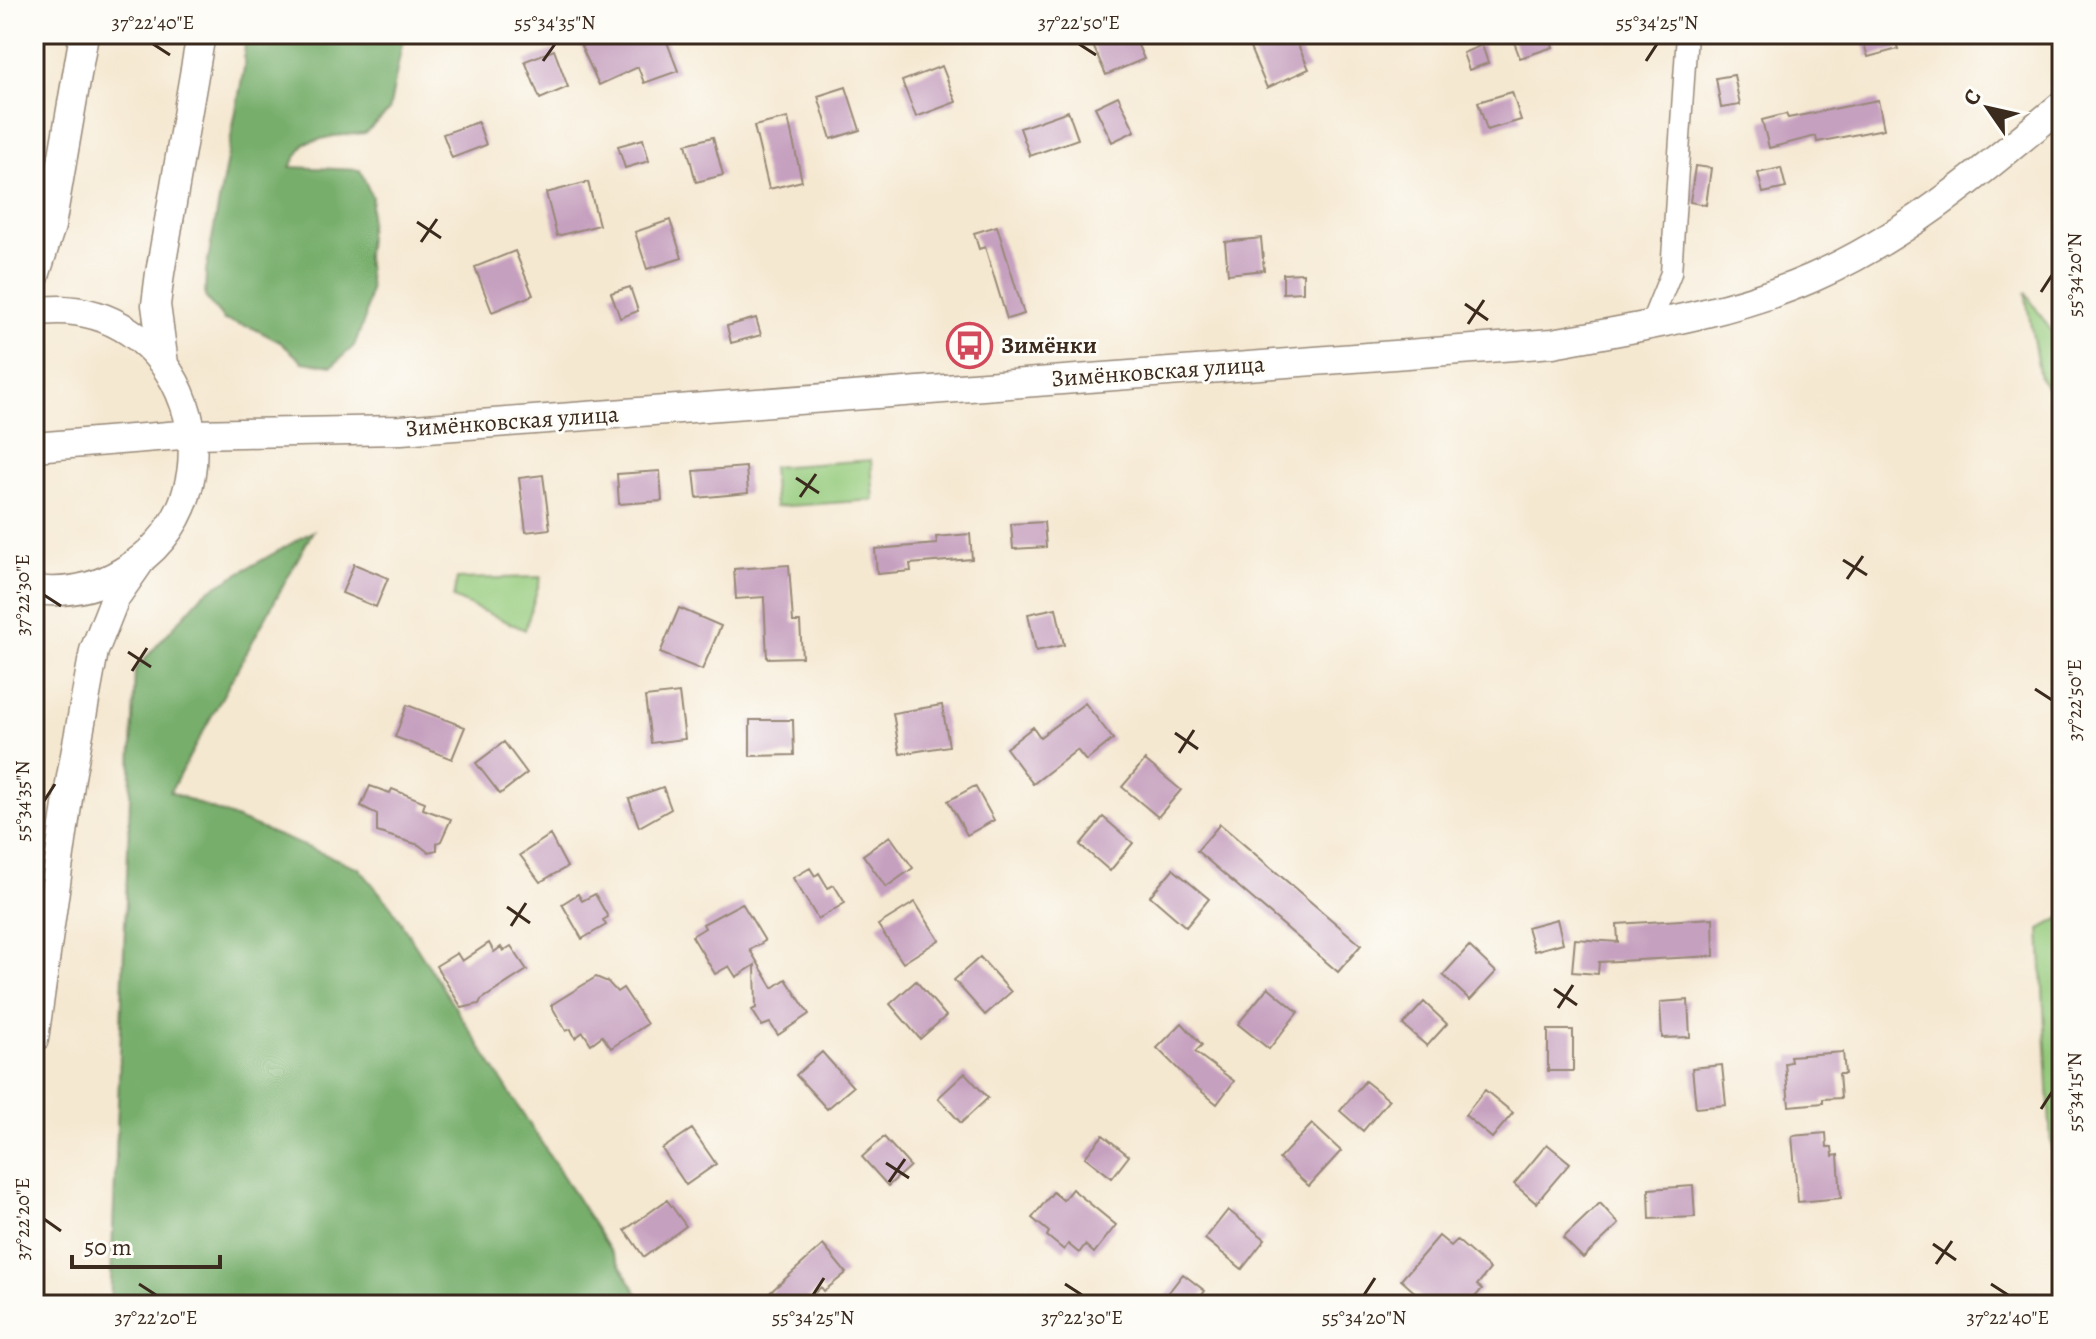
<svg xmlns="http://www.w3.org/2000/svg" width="2096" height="1339" font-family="Alegreya,serif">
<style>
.green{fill:#94ca7c;stroke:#687a4d;stroke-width:2}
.forest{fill:#77ae6c;stroke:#596c45;stroke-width:2}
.building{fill:#c6a0bf}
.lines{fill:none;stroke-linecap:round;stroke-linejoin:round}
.street-casing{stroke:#988978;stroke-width:23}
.secondary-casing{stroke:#988978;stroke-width:31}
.street{stroke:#fff;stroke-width:20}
.secondary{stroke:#fff;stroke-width:28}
.ticks{fill:none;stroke:#3b2a1e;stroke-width:3}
.labels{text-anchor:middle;stroke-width:6;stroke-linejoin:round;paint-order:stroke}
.poi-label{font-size:24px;font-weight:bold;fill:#3b2a1e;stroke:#fdfcf7;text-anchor:start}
.street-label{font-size:24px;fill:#3b2a1e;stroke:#fdfcf7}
.neatline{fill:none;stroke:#3b2a1e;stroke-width:3}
.ticks-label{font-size:20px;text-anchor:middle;fill:#3b2a1e}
</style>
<rect width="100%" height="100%" fill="#fdfcf7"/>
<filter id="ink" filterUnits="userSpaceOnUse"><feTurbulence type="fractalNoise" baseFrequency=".0125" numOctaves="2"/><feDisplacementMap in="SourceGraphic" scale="16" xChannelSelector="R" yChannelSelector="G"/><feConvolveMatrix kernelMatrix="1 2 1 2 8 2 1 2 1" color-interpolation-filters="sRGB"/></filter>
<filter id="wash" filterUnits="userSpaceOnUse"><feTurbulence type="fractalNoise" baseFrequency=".006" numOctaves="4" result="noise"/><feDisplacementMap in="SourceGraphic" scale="32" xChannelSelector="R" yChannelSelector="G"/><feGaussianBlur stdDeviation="1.8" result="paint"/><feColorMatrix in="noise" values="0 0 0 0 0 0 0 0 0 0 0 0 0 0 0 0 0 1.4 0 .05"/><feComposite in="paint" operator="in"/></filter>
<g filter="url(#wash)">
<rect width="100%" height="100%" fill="#f5e8d1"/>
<path class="green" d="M 2025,292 L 2062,347 L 2062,406 L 2040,378 Z
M 871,460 L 874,500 L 775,507 L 772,467 Z
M 541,577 L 525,630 L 453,598 L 457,579 Z
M 2062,917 L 2062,1305 L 2059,1305 L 2040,929 Z"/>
<path class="forest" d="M 245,34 L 404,34 L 389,111 L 365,133 L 334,136 L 305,143 L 290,167 L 360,170 L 372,197 L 366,257 L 370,288 L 365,318 L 354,346 L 332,366 L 303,362 L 280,342 L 253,328 L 224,320 L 205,297 L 206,271 L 244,68 Z
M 313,531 L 170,792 L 359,868 L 390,905 L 645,1305 L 110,1305 L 135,670 L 204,593 Z"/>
<g id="blocks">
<path class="building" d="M 607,34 L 664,34 L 678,71 L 644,83 L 638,67 L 599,85 L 581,46 Z
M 1108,34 L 1133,34 L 1144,59 L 1106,75 L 1091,41 Z
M 1244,34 L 1293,34 L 1309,69 L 1267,88 Z
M 1511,34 L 1549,34 L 1553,47 L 1520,58 Z
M 1861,34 L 1893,34 L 1898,49 L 1868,57 Z
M 1482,45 L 1488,63 L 1469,70 L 1463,53 Z
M 554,50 L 568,87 L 540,99 L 525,61 Z
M 942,66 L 956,102 L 916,117 L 902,81 Z
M 1734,75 L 1740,105 L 1721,108 L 1716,78 Z
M 846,87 L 860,130 L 831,139 L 818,96 Z
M 1512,92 L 1521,120 L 1487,130 L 1478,102 Z
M 1118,96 L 1135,131 L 1112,142 L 1095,107 Z
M 1878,100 L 1884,129 L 1817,142 L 1816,136 L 1769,148 L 1762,120 L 1786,114 L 1788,118 Z
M 1068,111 L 1078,139 L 1030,156 L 1020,128 Z
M 788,118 L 802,181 L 769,189 L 754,126 Z
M 478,122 L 486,145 L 452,158 L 443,134 Z
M 713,137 L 723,175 L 696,182 L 686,144 Z
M 643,139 L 649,161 L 625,168 L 618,146 Z
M 1695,166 L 1711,168 L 1706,205 L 1690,202 Z
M 1781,168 L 1786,188 L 1763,193 L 1758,173 Z
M 588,182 L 599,225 L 557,236 L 546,193 Z
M 670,220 L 682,258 L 647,269 L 635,232 Z
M 997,226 L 1024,314 L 1007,319 L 985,247 L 979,249 L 974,233 Z
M 1261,238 L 1264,270 L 1228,274 L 1225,242 Z
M 515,251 L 533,295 L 492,312 L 475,267 Z
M 1303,273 L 1303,292 L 1283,293 L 1283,274 Z
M 630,287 L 638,311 L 620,318 L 611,293 Z
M 756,318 L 761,335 L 731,343 L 727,326 Z
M 746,467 L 748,493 L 697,498 L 694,471 Z
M 660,471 L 662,501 L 619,504 L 617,474 Z
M 543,475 L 550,529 L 526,532 L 519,478 Z
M 1044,522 L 1046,547 L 1013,549 L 1011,524 Z
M 970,534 L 972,559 L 910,564 L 911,571 L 877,574 L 875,549 L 937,544 L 936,537 Z
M 354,564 L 388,578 L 376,607 L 342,593 Z
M 789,565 L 793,622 L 800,622 L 802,657 L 767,658 L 764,597 L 736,599 L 734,569 Z
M 679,608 L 721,626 L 702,670 L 660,653 Z
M 1056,608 L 1064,645 L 1036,651 L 1028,614 Z
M 679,693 L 685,739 L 651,743 L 645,697 Z
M 1085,703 L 1113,739 L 1086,761 L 1077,750 L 1033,784 L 1006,748 L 1033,727 L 1040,737 Z
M 407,705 L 465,727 L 452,759 L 395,737 Z
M 942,705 L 949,746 L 900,754 L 893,713 Z
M 750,720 L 793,720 L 794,755 L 750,756 Z
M 504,742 L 527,773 L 500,794 L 476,763 Z
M 1145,760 L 1181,790 L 1158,817 L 1122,787 Z
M 370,786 L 390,793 L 392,789 L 425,802 L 423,809 L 451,819 L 441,841 L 437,843 L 437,850 L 428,852 L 419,845 L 377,832 L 377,814 L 361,806 Z
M 975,786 L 994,820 L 967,835 L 948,801 Z
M 663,787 L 671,809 L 639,827 L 629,799 Z
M 1103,817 L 1133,843 L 1110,871 L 1080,845 Z
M 1220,824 L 1361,945 L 1338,972 L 1197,851 Z
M 550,835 L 567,867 L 540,882 L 520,855 Z
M 890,836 L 913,868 L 886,887 L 863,855 Z
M 810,868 L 815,876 L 819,873 L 828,888 L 834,885 L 845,903 L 818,919 L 793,878 Z
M 1173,869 L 1209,899 L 1186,927 L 1150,896 Z
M 578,894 L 582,901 L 595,894 L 608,917 L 603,920 L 606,925 L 582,939 L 562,904 Z
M 915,902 L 939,940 L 903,963 L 878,925 Z
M 742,903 L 765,941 L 750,950 L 773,988 L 786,979 L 809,1014 L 778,1035 L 770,1023 L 762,1026 L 752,1010 L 756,1008 L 755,965 L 736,977 L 729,966 L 715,974 L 692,936 L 705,928 L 703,924 Z
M 1713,918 L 1714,956 L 1599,962 L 1598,974 L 1572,972 L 1575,939 L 1618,942 L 1617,924 Z
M 1557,919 L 1563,943 L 1534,951 L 1527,927 Z
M 489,943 L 494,952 L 501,947 L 503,951 L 511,946 L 527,970 L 481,1000 L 479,1004 L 462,1008 L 436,966 L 457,953 L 462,961 Z
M 1469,946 L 1496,972 L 1470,1000 L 1443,975 Z
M 980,957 L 1011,992 L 985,1015 L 954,980 Z
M 596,977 L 608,982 L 617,992 L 623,988 L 647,1024 L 611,1048 L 602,1036 L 591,1044 L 583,1032 L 575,1038 L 571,1029 L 566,1031 L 551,1005 Z
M 916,981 L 946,1016 L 920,1039 L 890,1004 Z
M 1268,987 L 1298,1012 L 1269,1049 L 1238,1024 Z
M 1688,1000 L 1690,1037 L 1662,1038 L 1660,1002 Z
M 1424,1002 L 1447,1024 L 1427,1046 L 1403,1025 Z
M 1182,1023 L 1202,1045 L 1195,1052 L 1234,1081 L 1217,1104 L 1195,1086 L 1157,1048 Z
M 1548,1030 L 1573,1030 L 1573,1071 L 1548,1071 Z
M 822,1052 L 853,1087 L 827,1109 L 796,1075 Z
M 1843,1052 L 1845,1074 L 1839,1074 L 1841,1098 L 1823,1099 L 1823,1103 L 1789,1106 L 1785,1063 L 1791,1062 L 1790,1056 Z
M 1722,1065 L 1726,1105 L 1696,1108 L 1692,1068 Z
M 965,1073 L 988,1098 L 961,1123 L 938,1098 Z
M 1365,1081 L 1389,1100 L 1363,1131 L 1340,1111 Z
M 1485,1090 L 1513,1113 L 1492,1138 L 1465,1115 Z
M 1312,1124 L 1341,1151 L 1309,1186 L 1279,1159 Z
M 692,1129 L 716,1164 L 686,1185 L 662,1149 Z
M 1826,1133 L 1827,1147 L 1832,1147 L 1833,1156 L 1838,1155 L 1841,1198 L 1798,1202 L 1792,1136 Z
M 1103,1135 L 1129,1156 L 1112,1178 L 1085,1157 Z
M 884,1137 L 910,1166 L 888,1186 L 862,1157 Z
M 1547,1144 L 1570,1163 L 1536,1203 L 1514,1184 Z
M 1693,1186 L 1695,1217 L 1650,1219 L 1649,1189 Z
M 1072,1189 L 1116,1225 L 1094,1253 L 1085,1245 L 1079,1253 L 1068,1244 L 1064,1250 L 1047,1236 L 1049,1232 L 1032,1218 L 1053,1192 L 1063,1200 Z
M 667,1200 L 686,1226 L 644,1257 L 625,1230 Z
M 1600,1203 L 1619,1224 L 1583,1258 L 1563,1238 Z
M 1228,1210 L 1265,1239 L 1242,1269 L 1205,1239 Z
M 1439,1236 L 1451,1246 L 1457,1240 L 1490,1269 L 1477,1285 L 1482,1289 L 1470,1303 L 1465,1299 L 1459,1305 L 1429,1305 L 1401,1280 Z
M 823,1245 L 846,1273 L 824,1291 L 821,1287 L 801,1305 L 756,1305 Z
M 1183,1274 L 1205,1291 L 1194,1305 L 1159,1305 Z"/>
</g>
</g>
<g filter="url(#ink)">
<use href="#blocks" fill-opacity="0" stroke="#988978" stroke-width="2"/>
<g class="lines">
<defs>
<path id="street" d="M 1650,325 L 1671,273 L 1687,34"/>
<path id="secondary" d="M 34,279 L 51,226 L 84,34
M 34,312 C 182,288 257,493 122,572 C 95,588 65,594 34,590
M 164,364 L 156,305 L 160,273 L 201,34
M 34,447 L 193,434 L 401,430 L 1553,343 C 1640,327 1730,314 1812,278 C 1906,237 1984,170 2062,105
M 34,1039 L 71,777 L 94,651 L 115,598 L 140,562"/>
</defs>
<use href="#street" class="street-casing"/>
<use href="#secondary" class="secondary-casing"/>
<use href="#street" class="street"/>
<use href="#secondary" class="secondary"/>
</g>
</g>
<path class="ticks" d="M 153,44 L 170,55M 1079,44 L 1096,55M 543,61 L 555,44M 1646,61 L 1657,44M 417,222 L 441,238M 421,242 L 437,219M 2041,292 L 2052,275M 1465,304 L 1488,320M 1468,324 L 1484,300M 796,478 L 819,493M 800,497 L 816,474M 1843,560 L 1867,575M 1847,579 L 1863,556M 44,595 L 61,606M 128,652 L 151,667M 132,671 L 147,648M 2035,689 L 2052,700M 1175,733 L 1198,749M 1179,753 L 1194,730M 44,801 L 55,784M 507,907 L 530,923M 511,926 L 526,903M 1554,989 L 1577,1005M 1558,1008 L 1573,985M 2041,1109 L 2052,1092M 886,1163 L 909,1178M 889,1182 L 905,1159M 44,1219 L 61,1231M 1933,1244 L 1956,1260M 1936,1264 L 1952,1241M 139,1284 L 156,1295M 1065,1284 L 1082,1295M 1991,1284 L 2008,1295M 813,1295 L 824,1278M 1364,1295 L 1375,1278"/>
<defs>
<symbol id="bus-ring" viewBox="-11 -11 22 22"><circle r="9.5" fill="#fdfcf7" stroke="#d1495b" stroke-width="1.5"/><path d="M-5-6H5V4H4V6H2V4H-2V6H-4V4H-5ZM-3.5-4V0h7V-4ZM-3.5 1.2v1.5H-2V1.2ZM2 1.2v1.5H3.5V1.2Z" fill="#d1495b"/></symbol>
</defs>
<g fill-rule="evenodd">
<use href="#bus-ring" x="944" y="320" width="51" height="51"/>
</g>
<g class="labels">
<g class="poi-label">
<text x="1001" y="353">Зимёнки</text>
</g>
<g class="street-label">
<text transform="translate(1158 371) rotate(-4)" y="8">Зимёнковская улица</text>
<text transform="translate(512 421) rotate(-4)" y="8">Зимёнковская улица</text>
</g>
</g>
<rect width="2096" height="1339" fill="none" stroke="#fdfcf7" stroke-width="88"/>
<g transform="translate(1988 108) rotate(304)" stroke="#fdfcf7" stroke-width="6" paint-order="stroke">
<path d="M0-6L14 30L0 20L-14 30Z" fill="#3b2a1e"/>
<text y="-12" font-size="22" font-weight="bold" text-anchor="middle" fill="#3b2a1e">С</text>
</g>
<path d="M72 1255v12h148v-12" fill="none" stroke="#3b2a1e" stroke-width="4"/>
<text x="84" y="1255" font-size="24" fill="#3b2a1e" stroke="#fdfcf7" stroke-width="6" paint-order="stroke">50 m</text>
<rect x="44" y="44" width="2008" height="1251" class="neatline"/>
<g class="ticks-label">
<text x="153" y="29">37°22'40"E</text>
<text x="555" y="29">55°34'35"N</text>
<text x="1079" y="29">37°22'50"E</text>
<text x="1657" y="29">55°34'25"N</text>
<text transform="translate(2074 275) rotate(-90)" y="7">55°34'20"N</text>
<text transform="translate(22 595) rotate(-90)" y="7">37°22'30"E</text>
<text transform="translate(2074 700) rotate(-90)" y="7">37°22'50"E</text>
<text transform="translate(22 801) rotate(-90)" y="7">55°34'35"N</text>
<text transform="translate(2074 1092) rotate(-90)" y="7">55°34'15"N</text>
<text transform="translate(22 1219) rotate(-90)" y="7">37°22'20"E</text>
<text x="156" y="1324">37°22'20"E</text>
<text x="813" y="1324">55°34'25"N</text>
<text x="1082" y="1324">37°22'30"E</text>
<text x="1364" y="1324">55°34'20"N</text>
<text x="2008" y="1324">37°22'40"E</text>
</g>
</svg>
